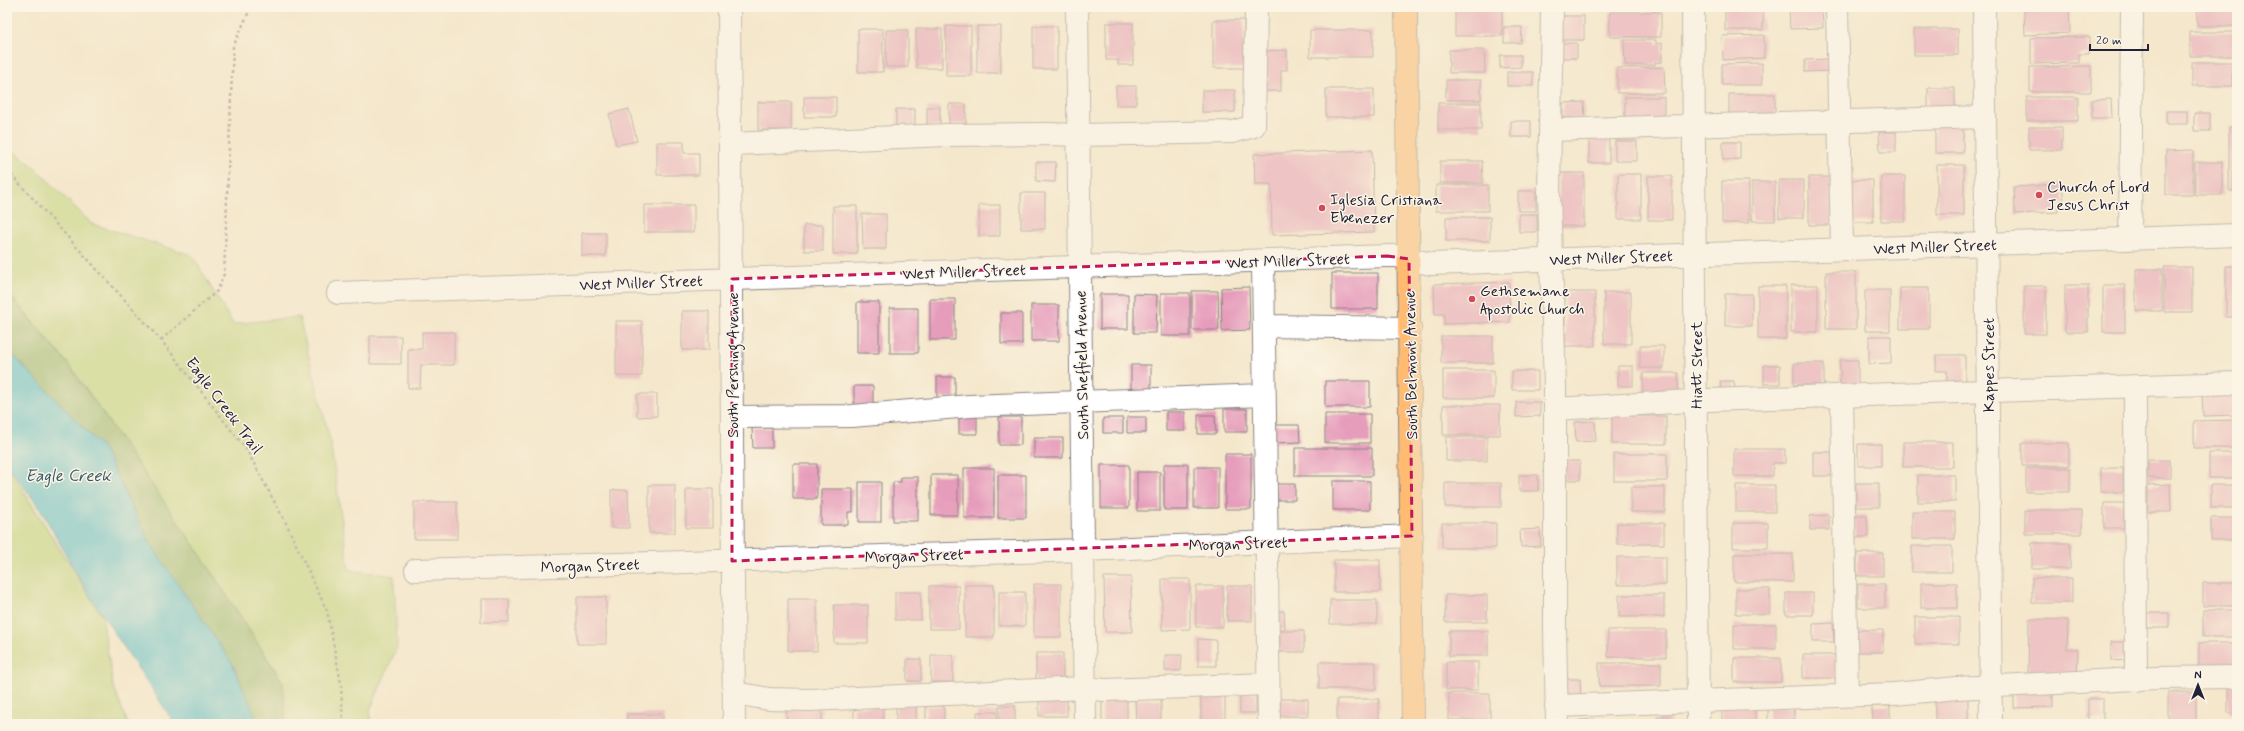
<svg xmlns="http://www.w3.org/2000/svg" width="2244" height="731" font-family="Mynerve,sans-serif">
<style>
.green{fill:#bad479;stroke:#6e7b5a}
.forest{fill:#93b669;stroke:#5a6c52}
.water{fill:#54bfcf;stroke:#3b7085}
.building{fill:#e69cbb}
.lines{fill:none;stroke-linecap:round;stroke-linejoin:round}
.minor-casing{stroke:#8b8484;stroke-width:24}
.major-casing{stroke:#8b8484;stroke-width:24}
.path{stroke:#8b8484;stroke-width:2.5;stroke-dasharray:3 3;stroke-linecap:butt}
.minor{stroke:#fff;stroke-width:22}
.major{stroke:#ffbb71;stroke-width:22}
.marked{fill:none;stroke:#c2185b;stroke-width:3;stroke-dasharray:8 5;stroke-linejoin:round}
.poi-dot{fill:#d1495b;stroke:#fcf5e5;stroke-width:1.5}
.labels{text-anchor:middle;stroke-width:3;stroke-linejoin:round;paint-order:stroke}
.poi-label{font-size:16px;fill:#22223b;stroke:#fcf5e5;text-anchor:start}
.street-label{font-size:16px;fill:#22223b;stroke:#fcf5e5}
.water-label{font-size:17px;font-style:italic;fill:#34596f;stroke:#fcf5e5}
</style>
<rect width="100%" height="100%" fill="#fcf5e5"/>
<filter id="ink" filterUnits="userSpaceOnUse"><feTurbulence type="fractalNoise" baseFrequency=".025" numOctaves="2"/><feDisplacementMap in="SourceGraphic" scale="8" xChannelSelector="R" yChannelSelector="G"/><feConvolveMatrix kernelMatrix="1 2 1 2 8 2 1 2 1" color-interpolation-filters="sRGB"/></filter>
<filter id="wash" filterUnits="userSpaceOnUse"><feTurbulence type="fractalNoise" baseFrequency=".012" numOctaves="4" result="noise"/><feDisplacementMap in="SourceGraphic" scale="16" xChannelSelector="R" yChannelSelector="G"/><feGaussianBlur stdDeviation="0.9" result="paint"/><feColorMatrix in="noise" values="0 0 0 0 0 0 0 0 0 0 0 0 0 0 0 0 0 1.4 0 .05"/><feComposite in="paint" operator="in"/></filter>
<g filter="url(#wash)">
<rect width="100%" height="100%" fill="#f4e7cc"/>
<path class="green" d="M 7,146 L 32,165 L 92,224 L 192,255 L 233,324 L 299,317 L 330,440 L 349,570 L 394,576 L 397,647 L 370,710 L 372,724 L 286,724 L 283,682 L 202,557 L 70,366 L 7,291 Z
M 7,465 L 102,616 L 113,685 L 128,724 L 7,724 Z"/>
<path class="forest" d="M 7,293 L 70,366 L 202,557 L 283,683 L 286,724 L 259,724 L 148,540 L 103,448 L 7,349 Z"/>
<path class="water" d="M 7,349 L 103,448 L 148,540 L 232,663 L 259,724 L 175,724 L 88,593 L 39,507 L 7,465 Z"/>
<g id="blocks">
<path class="building" d="M 1455,7 L 1502,7 L 1502,36 L 1455,36 Z
M 1725,7 L 1763,7 L 1763,30 L 1725,30 Z
M 1789,7 L 1822,7 L 1823,28 L 1790,29 Z
M 2197,7 L 2237,7 L 2237,26 L 2197,26 Z
M 2069,8 L 2070,33 L 2025,35 L 2024,10 Z
M 1610,12 L 1661,12 L 1661,37 L 1610,37 Z
M 1562,16 L 1584,16 L 1584,40 L 1562,40 Z
M 1213,20 L 1244,20 L 1244,68 L 1213,68 Z
M 1106,23 L 1133,23 L 1133,65 L 1118,65 L 1118,60 L 1106,60 Z
M 946,26 L 971,26 L 971,76 L 946,76 Z
M 977,26 L 1001,26 L 1001,73 L 977,73 Z
M 1033,26 L 1057,26 L 1057,69 L 1033,69 Z
M 1504,27 L 1522,27 L 1521,43 L 1504,43 Z
M 858,29 L 883,29 L 883,72 L 858,72 Z
M 916,29 L 942,29 L 942,68 L 916,68 Z
M 1914,29 L 1958,29 L 1958,55 L 1914,55 Z
M 886,30 L 908,30 L 908,67 L 886,67 Z
M 1310,30 L 1373,30 L 1373,57 L 1310,57 Z
M 2190,32 L 2233,32 L 2233,56 L 2190,56 Z
M 1764,35 L 1764,58 L 1723,60 L 1722,36 Z
M 2089,37 L 2089,54 L 2079,54 L 2079,63 L 2031,64 L 2031,38 Z
M 1624,40 L 1656,40 L 1656,44 L 1662,43 L 1662,62 L 1655,63 L 1655,65 L 1625,65 Z
M 1559,43 L 1577,43 L 1577,58 L 1559,58 Z
M 1287,50 L 1287,70 L 1281,70 L 1281,91 L 1265,91 L 1262,51 Z
M 1449,50 L 1484,50 L 1485,73 L 1449,73 Z
M 1500,55 L 1521,55 L 1521,67 L 1500,68 Z
M 1827,59 L 1827,71 L 1805,72 L 1805,60 Z
M 2192,62 L 2232,62 L 2232,86 L 2192,86 Z
M 1762,63 L 1762,85 L 1722,85 L 1722,64 Z
M 2091,66 L 2091,92 L 2030,92 L 2030,67 Z
M 1664,67 L 1665,93 L 1617,93 L 1617,68 Z
M 1507,72 L 1533,72 L 1533,86 L 1507,86 Z
M 1446,80 L 1481,80 L 1481,100 L 1446,100 Z
M 1116,86 L 1136,86 L 1136,105 L 1116,105 Z
M 1928,88 L 1955,88 L 1955,112 L 1928,112 Z
M 1326,89 L 1374,89 L 1374,117 L 1326,117 Z
M 1202,90 L 1235,90 L 1235,112 L 1202,112 Z
M 1729,94 L 1775,94 L 1775,118 L 1729,118 Z
M 804,97 L 836,97 L 836,117 L 804,117 Z
M 1625,97 L 1664,97 L 1664,122 L 1625,122 Z
M 2027,97 L 2078,97 L 2078,121 L 2027,121 Z
M 2111,99 L 2112,118 L 2092,118 L 2092,100 Z
M 758,102 L 791,102 L 791,130 L 758,130 Z
M 1584,102 L 1585,118 L 1563,118 L 1563,103 Z
M 1438,103 L 1481,103 L 1481,130 L 1438,130 Z
M 949,104 L 966,104 L 966,124 L 949,124 Z
M 927,107 L 940,107 L 940,126 L 927,126 Z
M 629,109 L 637,141 L 616,145 L 609,114 Z
M 896,109 L 915,109 L 915,126 L 896,126 Z
M 2166,111 L 2187,111 L 2187,124 L 2166,124 Z
M 2194,113 L 2210,113 L 2210,131 L 2194,131 Z
M 1511,121 L 1531,121 L 1531,137 L 1511,137 Z
M 1935,122 L 1963,122 L 1963,153 L 1935,153 Z
M 2029,127 L 2062,127 L 2062,150 L 2029,150 Z
M 2229,127 L 2237,127 L 2237,191 L 2229,191 Z
M 1879,132 L 1896,132 L 1896,152 L 1880,152 Z
M 1589,138 L 1609,138 L 1609,163 L 1589,163 Z
M 1615,141 L 1637,141 L 1637,161 L 1615,161 Z
M 657,142 L 684,142 L 684,153 L 699,153 L 699,175 L 657,175 Z
M 1723,142 L 1740,142 L 1740,159 L 1723,160 Z
M 1372,150 L 1374,232 L 1272,235 L 1271,184 L 1255,184 L 1254,154 Z
M 2193,150 L 2193,195 L 2166,195 L 2166,151 Z
M 1440,161 L 1482,161 L 1483,183 L 1440,183 Z
M 1036,162 L 1056,162 L 1055,182 L 1036,181 Z
M 2195,162 L 2222,162 L 2222,195 L 2195,195 Z
M 1937,165 L 1964,165 L 1964,215 L 1937,215 Z
M 1558,173 L 1584,173 L 1584,226 L 1558,226 Z
M 1618,174 L 1641,174 L 1641,219 L 1618,219 Z
M 1648,176 L 1672,176 L 1672,220 L 1648,220 Z
M 1881,176 L 1905,176 L 1905,221 L 1881,221 Z
M 1809,177 L 1833,177 L 1833,225 L 1809,225 Z
M 1779,180 L 1804,180 L 1804,218 L 1779,218 Z
M 1849,180 L 1873,180 L 1873,222 L 1849,222 Z
M 1722,181 L 1749,181 L 1749,223 L 1722,223 Z
M 1752,182 L 1775,182 L 1775,221 L 1752,221 Z
M 2062,184 L 2064,204 L 2058,204 L 2058,212 L 2015,214 L 2014,187 Z
M 1436,185 L 1488,185 L 1488,211 L 1436,211 Z
M 1518,191 L 1536,191 L 1536,211 L 1518,211 Z
M 1021,193 L 1045,193 L 1045,229 L 1021,229 Z
M 644,205 L 694,205 L 694,232 L 644,232 Z
M 979,205 L 1000,205 L 1000,236 L 979,236 Z
M 833,206 L 857,206 L 857,254 L 833,254 Z
M 862,214 L 886,214 L 886,249 L 863,249 Z
M 1519,214 L 1537,214 L 1537,232 L 1519,232 Z
M 1446,217 L 1490,217 L 1490,241 L 1446,241 Z
M 804,225 L 823,225 L 823,251 L 804,251 Z
M 582,233 L 606,233 L 606,256 L 582,256 Z
M 2226,266 L 2237,266 L 2237,317 L 2226,317 Z
M 2164,267 L 2192,267 L 2192,312 L 2164,312 Z
M 2136,269 L 2162,269 L 2162,311 L 2136,311 Z
M 1826,272 L 1856,272 L 1856,329 L 1826,329 Z
M 1332,273 L 1378,273 L 1378,309 L 1332,309 Z
M 1509,282 L 1510,322 L 1444,324 L 1444,314 L 1435,314 L 1434,284 Z
M 1791,285 L 1818,285 L 1818,332 L 1791,332 Z
M 2065,285 L 2088,285 L 2088,332 L 2065,332 Z
M 2103,285 L 2125,285 L 2125,332 L 2103,332 Z
M 1758,286 L 1786,286 L 1786,339 L 1758,339 Z
M 2024,286 L 2046,286 L 2046,334 L 2024,334 Z
M 1249,287 L 1250,330 L 1222,331 L 1221,288 Z
M 1900,288 L 1929,288 L 1929,329 L 1900,329 Z
M 1865,290 L 1890,290 L 1890,331 L 1865,331 Z
M 1192,291 L 1218,291 L 1219,330 L 1192,330 Z
M 1565,292 L 1595,292 L 1595,346 L 1565,346 Z
M 1604,292 L 1631,292 L 1631,344 L 1604,344 Z
M 1161,293 L 1190,293 L 1190,336 L 1161,336 Z
M 1100,294 L 1128,294 L 1128,329 L 1100,329 Z
M 1134,294 L 1157,295 L 1156,333 L 1134,333 Z
M 1725,294 L 1752,294 L 1752,326 L 1725,326 Z
M 930,299 L 955,299 L 955,340 L 930,340 Z
M 857,302 L 879,302 L 879,353 L 857,353 Z
M 1031,305 L 1059,305 L 1059,341 L 1031,341 Z
M 890,308 L 918,308 L 918,353 L 890,353 Z
M 682,311 L 709,311 L 709,350 L 682,350 Z
M 1001,313 L 1022,313 L 1022,344 L 1001,344 Z
M 616,321 L 642,321 L 642,376 L 616,376 Z
M 422,332 L 454,332 L 454,365 L 421,365 L 420,388 L 408,388 L 408,349 L 422,349 Z
M 370,336 L 401,336 L 401,364 L 370,364 Z
M 1441,336 L 1493,336 L 1493,363 L 1441,363 Z
M 1869,336 L 1891,336 L 1891,363 L 1869,364 Z
M 1640,346 L 1664,346 L 1664,368 L 1640,368 Z
M 1936,355 L 1965,355 L 1965,384 L 1947,384 L 1947,371 L 1936,371 Z
M 1840,360 L 1858,360 L 1858,385 L 1840,385 Z
M 1794,363 L 1824,363 L 1824,385 L 1794,385 Z
M 1131,365 L 1151,365 L 1151,393 L 1131,393 Z
M 1764,365 L 1780,365 L 1780,384 L 1764,384 Z
M 1618,366 L 1633,366 L 1633,386 L 1618,386 Z
M 1443,370 L 1494,370 L 1494,398 L 1443,398 Z
M 1512,371 L 1538,371 L 1538,390 L 1512,390 Z
M 1643,373 L 1678,373 L 1678,396 L 1643,396 Z
M 937,377 L 955,377 L 955,398 L 937,398 Z
M 1325,381 L 1370,381 L 1370,407 L 1325,407 Z
M 1720,381 L 1734,381 L 1735,393 L 1721,393 Z
M 854,386 L 873,386 L 873,405 L 854,406 Z
M 2237,391 L 2237,415 L 2203,416 L 2202,392 Z
M 637,394 L 657,394 L 657,416 L 637,417 Z
M 1516,402 L 1540,402 L 1540,416 L 1516,417 Z
M 1443,405 L 1500,405 L 1500,435 L 1443,435 Z
M 1224,409 L 1247,409 L 1247,432 L 1224,432 Z
M 1166,412 L 1185,412 L 1185,431 L 1166,431 Z
M 1325,414 L 1370,414 L 1370,443 L 1325,443 Z
M 1198,415 L 1215,415 L 1216,434 L 1198,434 Z
M 1612,416 L 1666,416 L 1666,444 L 1612,444 Z
M 977,417 L 977,434 L 959,434 L 959,418 Z
M 999,417 L 1021,417 L 1021,445 L 999,445 Z
M 1127,417 L 1146,417 L 1146,433 L 1127,433 Z
M 1103,418 L 1123,418 L 1123,433 L 1103,433 Z
M 2237,420 L 2237,448 L 2194,448 L 2194,421 Z
M 1595,421 L 1596,441 L 1576,442 L 1575,422 Z
M 1274,425 L 1299,425 L 1300,442 L 1274,443 Z
M 752,428 L 772,428 L 772,448 L 753,448 Z
M 1446,437 L 1487,437 L 1487,461 L 1446,461 Z
M 1034,438 L 1063,438 L 1063,458 L 1034,458 Z
M 1903,442 L 1953,442 L 1953,467 L 1903,467 Z
M 2022,443 L 2069,443 L 2069,466 L 2022,466 Z
M 1858,444 L 1881,444 L 1881,466 L 1858,466 Z
M 1295,448 L 1372,448 L 1372,476 L 1295,476 Z
M 1734,449 L 1785,449 L 1785,463 L 1773,463 L 1773,476 L 1734,476 Z
M 1813,452 L 1835,452 L 1835,476 L 1813,476 Z
M 2209,453 L 2237,453 L 2237,478 L 2209,478 Z
M 1225,454 L 1251,454 L 1251,509 L 1225,509 Z
M 1614,454 L 1667,454 L 1667,481 L 1614,481 Z
M 2148,460 L 2170,460 L 2170,478 L 2148,478 Z
M 1563,461 L 1580,461 L 1580,480 L 1563,480 Z
M 793,464 L 817,464 L 817,499 L 793,499 Z
M 1164,464 L 1188,464 L 1188,510 L 1164,510 Z
M 1101,465 L 1129,465 L 1129,508 L 1101,508 Z
M 1194,467 L 1218,467 L 1218,508 L 1194,508 Z
M 964,468 L 994,468 L 994,518 L 964,518 Z
M 2026,468 L 2070,468 L 2070,492 L 2026,492 Z
M 2101,468 L 2123,468 L 2123,492 L 2101,492 Z
M 1137,472 L 1160,472 L 1160,511 L 1137,511 Z
M 931,475 L 958,475 L 958,515 L 931,515 Z
M 998,475 L 1026,475 L 1026,518 L 998,518 Z
M 1519,475 L 1538,475 L 1538,491 L 1519,491 Z
M 1918,475 L 1955,475 L 1955,502 L 1918,502 Z
M 901,477 L 918,477 L 918,521 L 893,521 L 893,482 L 901,482 Z
M 1333,481 L 1370,481 L 1370,510 L 1333,510 Z
M 859,482 L 881,482 L 881,522 L 859,522 Z
M 1445,483 L 1501,483 L 1501,507 L 1445,507 Z
M 1856,483 L 1879,483 L 1879,507 L 1856,507 Z
M 1276,484 L 1295,484 L 1295,500 L 1276,500 Z
M 2170,484 L 2171,512 L 2148,512 L 2148,485 Z
M 649,485 L 675,485 L 675,533 L 649,533 Z
M 1736,485 L 1775,485 L 1775,512 L 1736,512 Z
M 2211,485 L 2237,485 L 2237,508 L 2211,508 Z
M 1631,487 L 1665,487 L 1665,512 L 1631,512 Z
M 686,489 L 713,489 L 713,528 L 686,528 Z
M 821,489 L 853,489 L 853,512 L 848,512 L 848,525 L 821,525 Z
M 611,490 L 628,490 L 629,528 L 611,528 Z
M 414,502 L 457,502 L 457,539 L 414,539 Z
M 2104,503 L 2124,503 L 2124,528 L 2104,528 Z
M 2025,510 L 2082,510 L 2082,534 L 2025,534 Z
M 1912,512 L 1955,512 L 1955,539 L 1912,539 Z
M 1829,515 L 1829,530 L 1810,530 L 1810,516 Z
M 1854,516 L 1867,516 L 1868,537 L 1855,537 Z
M 2211,518 L 2237,518 L 2237,540 L 2211,540 Z
M 1442,523 L 1496,523 L 1496,548 L 1442,548 Z
M 1617,523 L 1664,523 L 1664,544 L 1617,544 Z
M 1733,523 L 1768,523 L 1768,548 L 1733,548 Z
M 1540,529 L 1541,546 L 1521,547 L 1520,530 Z
M 2032,543 L 2070,543 L 2070,569 L 2032,569 Z
M 1912,546 L 1952,546 L 1952,572 L 1912,572 Z
M 1857,553 L 1883,553 L 1883,576 L 1857,576 Z
M 1734,554 L 1793,554 L 1793,582 L 1734,582 Z
M 1617,557 L 1666,557 L 1666,585 L 1617,585 Z
M 1334,560 L 1380,560 L 1380,592 L 1334,592 Z
M 1104,577 L 1131,577 L 1132,632 L 1105,632 Z
M 2032,578 L 2072,578 L 2072,603 L 2032,603 Z
M 1162,579 L 1190,579 L 1190,629 L 1162,630 Z
M 1921,583 L 1957,583 L 1957,608 L 1921,608 Z
M 2203,583 L 2237,583 L 2237,606 L 2203,606 Z
M 1034,584 L 1061,584 L 1061,637 L 1034,637 Z
M 1858,584 L 1885,584 L 1885,608 L 1858,608 Z
M 965,585 L 994,585 L 994,637 L 965,637 Z
M 929,586 L 959,586 L 959,629 L 929,629 Z
M 1196,586 L 1223,586 L 1223,627 L 1196,627 Z
M 1227,586 L 1252,586 L 1252,621 L 1227,621 Z
M 1736,589 L 1770,589 L 1770,614 L 1736,614 Z
M 895,592 L 921,592 L 921,620 L 895,620 Z
M 999,592 L 1025,592 L 1025,626 L 999,626 Z
M 1786,593 L 1813,593 L 1813,615 L 1786,615 Z
M 1445,595 L 1487,595 L 1487,622 L 1445,622 Z
M 1619,595 L 1664,595 L 1664,617 L 1619,617 Z
M 577,597 L 606,597 L 606,644 L 577,644 Z
M 481,599 L 509,599 L 509,622 L 481,622 Z
M 788,599 L 817,599 L 817,651 L 788,651 Z
M 1330,600 L 1377,600 L 1377,624 L 1330,624 Z
M 834,605 L 868,605 L 868,643 L 834,643 Z
M 2203,610 L 2237,610 L 2237,637 L 2203,637 Z
M 1284,611 L 1285,629 L 1270,630 L 1269,612 Z
M 2147,613 L 2169,613 L 2169,628 L 2147,628 Z
M 1915,617 L 1959,617 L 1959,644 L 1915,644 Z
M 2029,619 L 2068,620 L 2067,649 L 2078,649 L 2077,677 L 2028,676 Z
M 1833,623 L 1834,642 L 1813,642 L 1813,624 Z
M 1734,624 L 1776,624 L 1776,649 L 1734,649 Z
M 1608,630 L 1666,630 L 1666,657 L 1608,657 Z
M 1856,630 L 1883,630 L 1883,652 L 1856,652 Z
M 1280,631 L 1304,631 L 1304,652 L 1280,652 Z
M 1449,631 L 1488,631 L 1488,656 L 1449,656 Z
M 1198,639 L 1216,640 L 1216,666 L 1198,666 Z
M 2111,642 L 2126,642 L 2127,660 L 2111,661 Z
M 2199,643 L 2237,643 L 2237,668 L 2199,668 Z
M 1036,653 L 1063,653 L 1063,680 L 1036,680 Z
M 931,655 L 953,655 L 953,682 L 931,682 Z
M 1165,655 L 1182,655 L 1181,671 L 1165,671 Z
M 1803,655 L 1836,655 L 1836,678 L 1803,678 Z
M 1734,658 L 1781,658 L 1781,682 L 1734,682 Z
M 907,659 L 921,659 L 921,681 L 907,681 Z
M 1319,662 L 1376,662 L 1376,689 L 1319,689 Z
M 1446,662 L 1478,662 L 1478,690 L 1446,690 Z
M 1599,663 L 1661,663 L 1661,686 L 1599,686 Z
M 1560,679 L 1580,679 L 1581,698 L 1561,698 Z
M 2228,685 L 2237,685 L 2237,713 L 2228,713 Z
M 2014,691 L 2053,691 L 2053,707 L 2014,708 Z
M 2168,692 L 2196,692 L 2196,724 L 2168,724 Z
M 1240,693 L 1256,693 L 1256,713 L 1240,713 Z
M 1449,693 L 1490,693 L 1490,720 L 1449,720 Z
M 1039,696 L 1067,696 L 1067,716 L 1039,716 Z
M 1201,696 L 1225,696 L 1225,723 L 1201,723 Z
M 1935,696 L 1968,696 L 1968,724 L 1935,724 Z
M 1102,698 L 1127,698 L 1127,721 L 1102,721 Z
M 1135,699 L 1161,699 L 1161,724 L 1136,724 Z
M 1280,699 L 1308,699 L 1308,716 L 1280,716 Z
M 1337,699 L 1379,699 L 1379,724 L 1337,724 Z
M 2088,699 L 2103,699 L 2103,721 L 2088,721 Z
M 896,705 L 916,705 L 916,724 L 896,724 Z
M 1722,705 L 1755,705 L 1755,724 L 1722,724 Z
M 883,706 L 883,724 L 854,724 L 854,707 Z
M 926,706 L 944,706 L 944,724 L 926,724 Z
M 999,706 L 1015,706 L 1015,724 L 999,724 Z
M 1872,706 L 1890,706 L 1890,724 L 1873,724 Z
M 1768,707 L 1794,707 L 1794,724 L 1768,724 Z
M 822,708 L 822,724 L 787,724 L 786,709 Z
M 977,712 L 997,712 L 997,724 L 977,724 Z
M 627,714 L 663,714 L 663,724 L 627,724 Z
M 1657,717 L 1670,717 L 1670,724 L 1657,724 Z
M 1595,719 L 1595,724 L 1579,724 L 1579,720 Z"/>
</g>
</g>
<g filter="url(#ink)">
<use href="#blocks" fill-opacity="0" stroke="#8b8484" stroke-width="1"/>
<g class="lines">
<defs>
<path id="minor" d="M 729,7 L 734,724
M 1077,7 L 1085,724
M 1552,7 L 1549,194 L 1555,387 L 1555,628 L 1557,724
M 1693,7 L 1698,724
M 1837,7 L 1842,249
M 1984,7 L 1991,724
M 1550,130 L 1985,117
M 730,144 L 947,135 L 1048,134 L 1079,135 L 1233,132 L 1254,126 L 1256,7
M 2130,239 L 2132,7
M 1263,261 L 1269,724
M 338,293 L 1387,256 L 1397,256 L 1431,264 L 2237,235
M 1264,326 L 1410,328
M 2135,386 L 2136,680
M 1842,396 L 1847,695
M 1555,409 L 1709,400 L 2237,383
M 732,417 L 852,416 L 970,406 L 1264,395
M 416,570 L 1083,550 L 1412,536
M 734,693 L 769,699 L 809,700 L 1084,688 L 1105,690 L 1268,684
M 1556,706 L 1894,694 L 1957,688 L 2157,678 L 2237,677"/>
<path id="major" d="M 1406,7 L 1413,724"/>
</defs>
<use href="#minor" class="minor-casing"/>
<use href="#major" class="major-casing"/>
<path class="path" d="M 7,170 L 161,340 L 246,449 L 287,525 L 327,611 L 341,683 L 343,724
M 161,340 L 217,291 L 224,274 L 233,47 L 251,7"/>
<use href="#minor" class="minor"/>
<use href="#major" class="major"/>
</g>
</g>
<path d="M0 0H2244V731H0ZM 1387,256 L 1409,259 L 1412,536 L 732,561 L 732,279 Z" fill="#f4e7cc" fill-opacity=".55" fill-rule="evenodd"/>
<path class="marked" d="M 1387,256 L 1409,259 L 1412,536 L 732,561 L 732,279 Z"/>
<g class="poi-dot">
<circle cx="2039" cy="195" r="4"/>
<circle cx="1322" cy="208" r="4"/>
<circle cx="1472" cy="299" r="4"/>
</g>
<g class="labels">
<g class="poi-label">
<text x="2047" y="192">Church of Lord<tspan x="2047" dy="18">Jesus Christ</tspan></text>
<text x="1330" y="205">Iglesia Cristiana<tspan x="1330" dy="18">Ebenezer</tspan></text>
<text x="1480" y="296">Gethsemane<tspan x="1480" dy="18">Apostolic Church</tspan></text>
</g>
<g class="street-label">
<text transform="translate(1935 246) rotate(-2)" y="6">West Miller Street</text>
<text transform="translate(1611 257) rotate(-2)" y="6">West Miller Street</text>
<text transform="translate(1288 260) rotate(-2)" y="6">West Miller Street</text>
<text transform="translate(964 271) rotate(-2)" y="6">West Miller Street</text>
<text transform="translate(641 282) rotate(-2)" y="6">West Miller Street</text>
<text transform="translate(732 365) rotate(-90)" y="6">South Pershing Avenue</text>
<text transform="translate(1081 365) rotate(-91)" y="6">South Sheffield Avenue</text>
<text transform="translate(1410 365) rotate(-91)" y="6">South Belmont Avenue</text>
<text transform="translate(1696 365) rotate(-90)" y="6">Hiatt Street</text>
<text transform="translate(1988 365) rotate(-90)" y="6">Kappes Street</text>
<text transform="translate(225 405) rotate(53)" y="6">Eagle Creek Trail</text>
<text transform="translate(1238 543) rotate(-2)" y="6">Morgan Street</text>
<text transform="translate(914 555) rotate(-2)" y="6">Morgan Street</text>
<text transform="translate(590 565) rotate(-2)" y="6">Morgan Street</text>
</g>
<g class="water-label">
<text x="68" y="481">Eagle Creek</text>
</g>
</g>
<rect width="2244" height="731" fill="none" stroke="#fcf5e5" stroke-width="24"/>
<g transform="translate(2198 685)" stroke="#fcf5e5" stroke-width="3" paint-order="stroke">
<path d="M0-3L7 15L0 10L-7 15Z" fill="#22223b"/>
<text y="-6" font-size="11" font-weight="bold" text-anchor="middle" fill="#22223b">N</text>
</g>
<path d="M2090 44v6h58v-6" fill="none" stroke="#22223b" stroke-width="2"/>
<text x="2096" y="44" font-size="12" fill="#22223b" stroke="#fcf5e5" stroke-width="3" paint-order="stroke">20 m</text>
</svg>
